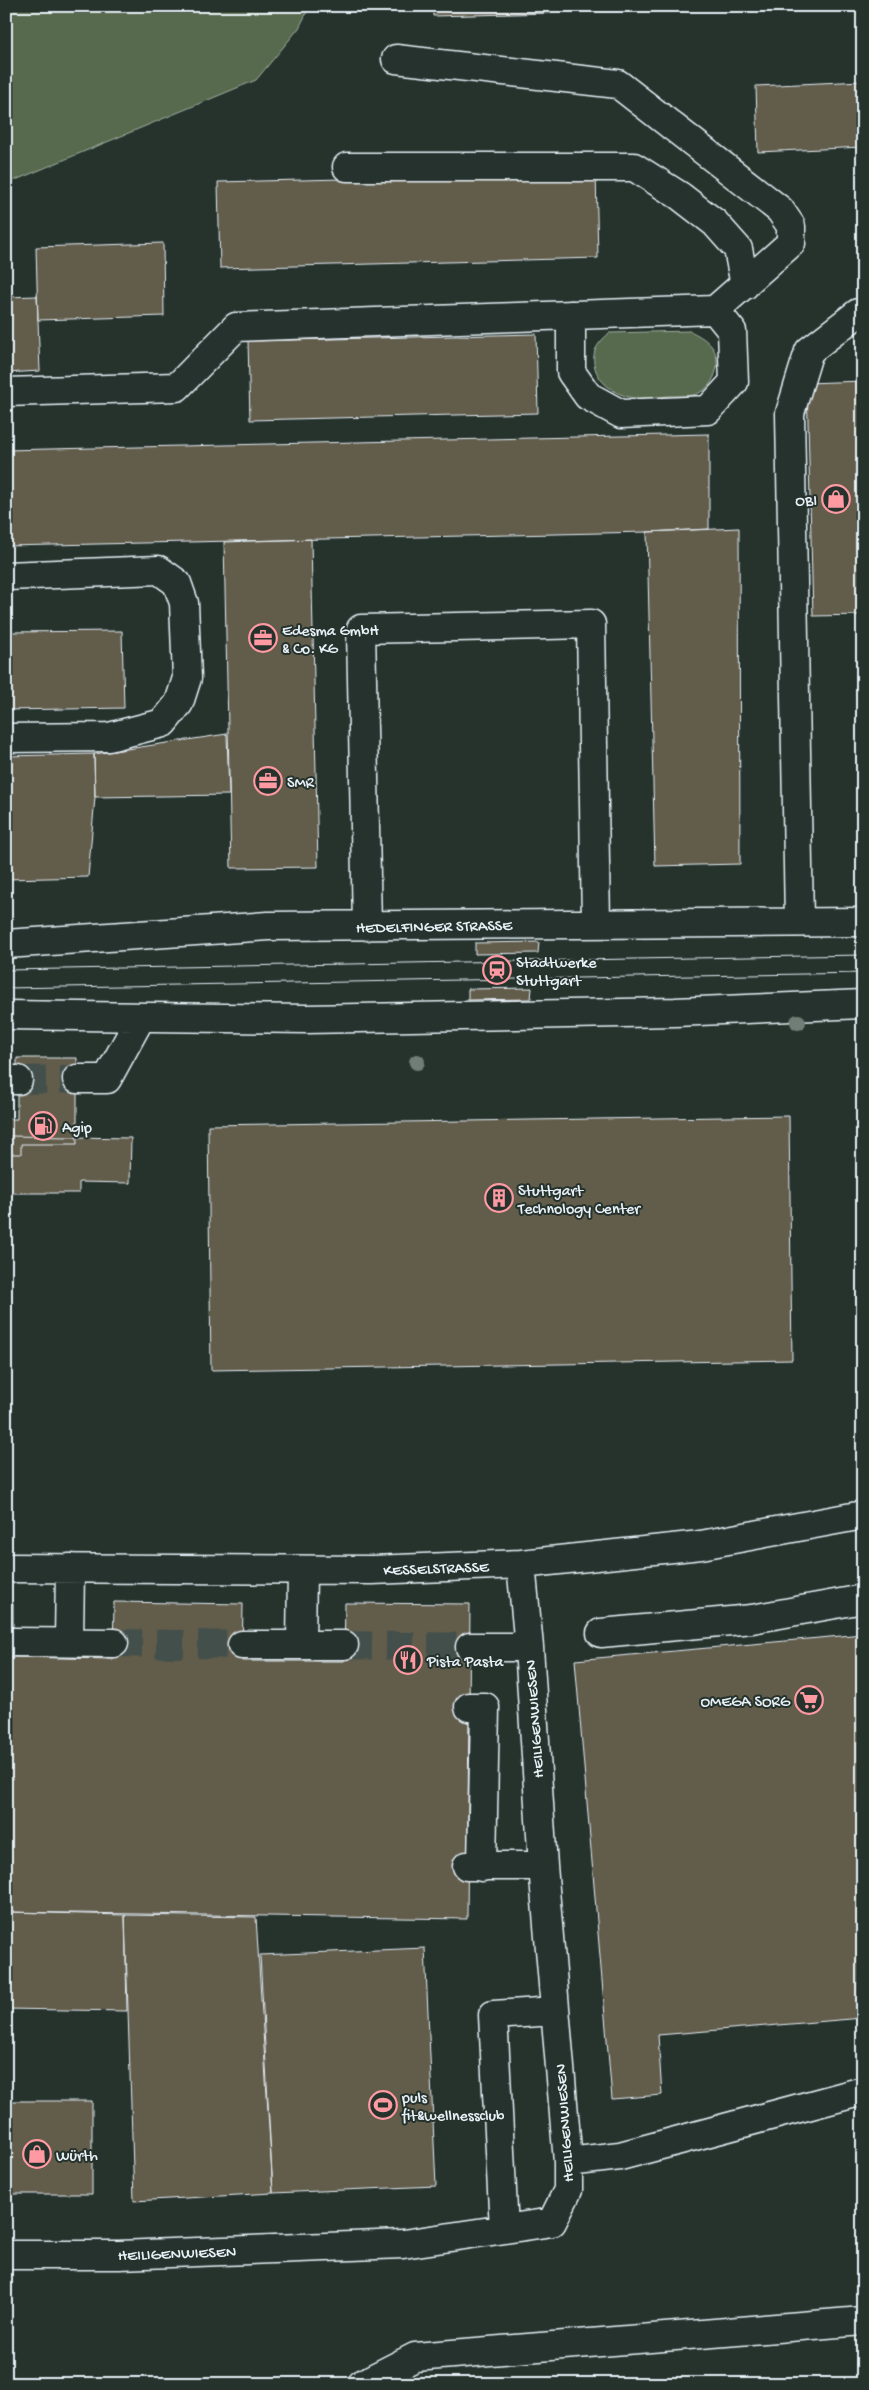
<svg xmlns="http://www.w3.org/2000/svg" width="869" height="2390" font-family="'Gochi Hand',sans-serif">
<style>
.green{fill:#596b4e;stroke:#a0aea3}
.building{fill:#625c4b;stroke:#e8f1f8}
.lines{fill:none;stroke-linecap:round;stroke-linejoin:round}
.minor-tunnel{stroke:#43504b;stroke-width:28;stroke-dasharray:28 14;stroke-linecap:butt}
.minor-casing{stroke:#e8f1f8;stroke-width:31}
.highway-casing{stroke:#e8f1f8;stroke-width:31}
.minor{stroke:#26332d;stroke-width:28}
.highway{stroke:#26332d;stroke-width:28}
.tram{stroke:#e8f1f8;stroke-width:1}
.tree{fill:#717e77}
.labels{text-anchor:middle;stroke-width:4;stroke-linejoin:round;paint-order:stroke}
.poi-label{font-size:16px;fill:#e8f1f8;stroke:#26332d;text-anchor:start}
.street-label{font-size:16px;fill:#e8f1f8;stroke:#26332d}
</style>
<rect width="100%" height="100%" fill="#26332d"/>
<filter id="ink" filterUnits="userSpaceOnUse"><feTurbulence type="fractalNoise" baseFrequency=".02" numOctaves="2"/><feDisplacementMap in="SourceGraphic" scale="10" xChannelSelector="R" yChannelSelector="G"/><feConvolveMatrix kernelMatrix="1 2 1 2 8 2 1 2 1" color-interpolation-filters="sRGB"/></filter>
<g filter="url(#ink)">
<path class="green" d="M 6,6 L 310,6 L 299,28 L 256,80 L 6,184 Z
M 690,331 C 705,338 718,347 717,365 C 716,376 710,388 699,393 C 691,397 678,396 669,396 C 658,397 645,399 634,398 C 613,395 591,378 594,355 C 595,346 603,339 609,333 Z"/>
<path class="building" d="M 433,6 L 550,6 L 551,13 L 433,16 Z
M 863,81 L 863,147 L 758,152 L 756,86 Z
M 596,173 L 598,258 L 220,268 L 218,182 Z
M 163,243 L 164,316 L 38,320 L 36,247 Z
M 37,296 L 40,371 L 6,373 L 6,297 Z
M 536,334 L 538,413 L 250,420 L 248,341 Z
M 863,381 L 863,615 L 813,616 L 807,383 Z
M 709,434 L 709,529 L 647,532 L 6,546 L 6,450 Z
M 739,528 L 740,864 L 655,866 L 647,532 Z
M 311,539 L 318,867 L 231,868 L 224,542 Z
M 122,631 L 124,708 L 6,710 L 6,632 Z
M 227,734 L 229,795 L 95,797 L 94,754 Z
M 94,754 L 95,797 L 88,877 L 6,879 L 6,756 Z
M 539,942 L 538,953 L 475,954 L 475,943 Z
M 532,988 L 531,999 L 468,1000 L 468,989 Z
M 17,1058 L 77,1058 L 77,1144 L 21,1144 L 21,1154 L 6,1154 L 6,1119 L 17,1119 Z
M 789,1116 L 792,1360 L 211,1370 L 208,1125 Z
M 9,1136 L 131,1138 L 130,1183 L 79,1182 L 79,1193 L 8,1193 Z
M 114,1602 L 243,1604 L 242,1661 L 344,1661 L 345,1603 L 470,1604 L 467,1919 L 6,1912 L 6,1604 L 13,1604 L 13,1657 L 113,1659 Z
M 863,1634 L 863,2018 L 658,2035 L 662,2095 L 612,2099 L 575,1660 Z
M 6,1912 L 125,1915 L 127,2011 L 6,2009 Z
M 125,1915 L 256,1917 L 273,2193 L 134,2201 Z
M 425,1948 L 436,2186 L 273,2193 L 260,1955 Z
M 12,2101 L 92,2101 L 92,2194 L 12,2194 Z"/>
<g class="lines">
<path class="minor-tunnel" d="M 18,1080 L 77,1079
M 114,1643 L 242,1645
M 344,1645 L 470,1647"/>
<defs>
<path id="minor" d="M 396,59 L 618,84 L 780,210 L 791,226 L 791,243 L 715,310
M 347,167 L 634,167 L 680,196 L 715,223 L 738,249 L 745,285
M 6,392 L 177,387 L 236,327 L 715,310 L 732,331 L 734,382 L 708,410 L 621,414 L 588,396 L 571,372 L 571,315
M 6,576 L 159,570 L 177,583 L 184,603 L 187,678 L 179,703 L 163,723 L 109,737 L 6,738
M 799,921 L 790,413 L 809,351 L 858,313 L 863,313
M 367,926 L 361,629 L 591,624 L 596,923
M 6,944 L 268,926 L 863,922
M 6,1015 L 307,1019 L 675,1012 L 863,1004
M 77,1079 L 107,1079 L 141,1017
M 6,1080 L 18,1080
M 6,1568 L 372,1570 L 521,1564 L 701,1545 L 863,1515
M 601,1633 L 752,1619 L 863,1599
M 12,1642 L 114,1643
M 69,1642 L 70,1568
M 242,1645 L 344,1645
M 301,1645 L 302,1570
M 470,1647 L 529,1647
M 469,1707 L 485,1707 L 482,1867
M 467,1866 L 543,1866
M 568,2162 L 620,2156 L 863,2091
M 504,2229 L 493,2015 L 554,2011
M 6,2255 L 119,2255 L 403,2244 L 552,2222 L 568,2190 L 568,2162 L 543,1866 L 529,1647 L 521,1564"/>
<path id="highway" d="M 362,2384 L 415,2357 L 863,2321"/>
</defs>
<use href="#minor" class="minor-casing"/>
<use href="#highway" class="highway-casing"/>
<use href="#minor" class="minor"/>
<use href="#highway" class="highway"/>
<path class="tram" d="M 6,970 L 863,955
M 6,988 L 863,973"/>
</g>
<g class="tree">
<circle cx="798" cy="1022" r="8"/>
<circle cx="417" cy="1062" r="8"/>
</g>
</g>
<defs>
<symbol id="shop-ring" viewBox="-11 -11 22 22"><circle r="9.5" fill="#26332d" stroke="#ff9aa2" stroke-width="1.5"/><path d="M-5-2.5h2.3a2.7 3.5 0 0 1 5.4 0H5L5.5 6h-11ZM-1.5-2.5h3a1.5 2.3 0 0 0-3 0Z" fill="#ff9aa2"/></symbol>
<symbol id="office-ring" viewBox="-11 -11 22 22"><circle r="9.5" fill="#26332d" stroke="#ff9aa2" stroke-width="1.5"/><path d="M-6-3h4V-5.5h4V-3h4V5H-6ZM-1-4.5V-3h2v-1.5ZM-6 0V1H6V0Z" fill="#ff9aa2"/></symbol>
<symbol id="station-ring" viewBox="-11 -11 22 22"><circle r="9.5" fill="#26332d" stroke="#ff9aa2" stroke-width="1.5"/><path d="M-3-6H3Q5-6 5-4V2Q5 4 3 4L4.5 6H3L1.5 4h-3L-3 6H-4.5L-3 4Q-5 4-5 2V-4Q-5-6-3-6ZM-3.5-4v3h7v-3ZM-3.5 1v1.5H-2V1ZM2 1v1.5H3.5V1Z" fill="#ff9aa2"/></symbol>
<symbol id="fuel-ring" viewBox="-11 -11 22 22"><circle r="9.5" fill="#26332d" stroke="#ff9aa2" stroke-width="1.5"/><path d="M-5.5-6h7V0h2V4h1.3V-2.5L3-4.5l.8-.8L6-3V5H2.5V1h-1V6h-7ZM-4.2-4.7v3.2H.2V-4.7Z" fill="#ff9aa2"/></symbol>
<symbol id="building-ring" viewBox="-11 -11 22 22"><circle r="9.5" fill="#26332d" stroke="#ff9aa2" stroke-width="1.5"/><path d="M-4-6H4V6H1V3H-1V6H-4ZM-2.5-4.3h1.7v1.8h-1.7ZM.8-4.3h1.7v1.8H.8ZM-2.5-1h1.7V.8h-1.7ZM.8-1h1.7V.8H.8Z" fill="#ff9aa2"/></symbol>
<symbol id="restaurant-ring" viewBox="-11 -11 22 22"><circle r="9.5" fill="#26332d" stroke="#ff9aa2" stroke-width="1.5"/><path d="M-5-6h1v4h1v-4h1v4h1v-4h1v5L-1.5 .5V6h-2V.5L-5-1ZM5-6V6H3V1.5H1.5Q1.5-4 5-6Z" fill="#ff9aa2"/></symbol>
<symbol id="supermarket-ring" viewBox="-11 -11 22 22"><circle r="9.5" fill="#26332d" stroke="#ff9aa2" stroke-width="1.5"/><path d="M-6-5.5h2.5l.6 2H6L4.5 2H-2.5L-4.4-4H-6ZM-1.5 3.2a1.3 1.3 0 1 0 .1 0ZM3 3.2a1.3 1.3 0 1 0 .1 0Z" fill="#ff9aa2"/></symbol>
<symbol id="stadium-ring" viewBox="-11 -11 22 22"><circle r="9.5" fill="#26332d" stroke="#ff9aa2" stroke-width="1.5"/><path d="M0-5a6.5 5 0 1 0 0 10a6.5 5 0 1 0 0-10ZM-3.5-1.8h7v3.6h-7Z" fill="#ff9aa2"/></symbol>
</defs>
<g fill-rule="evenodd">
<use href="#shop-ring" x="820" y="483" width="32" height="32"/>
<use href="#office-ring" x="247" y="622" width="32" height="32"/>
<use href="#office-ring" x="252" y="765" width="32" height="32"/>
<use href="#station-ring" x="481" y="954" width="32" height="32"/>
<use href="#fuel-ring" x="27" y="1110" width="32" height="32"/>
<use href="#building-ring" x="483" y="1182" width="32" height="32"/>
<use href="#restaurant-ring" x="392" y="1644" width="32" height="32"/>
<use href="#supermarket-ring" x="793" y="1684" width="32" height="32"/>
<use href="#stadium-ring" x="367" y="2089" width="32" height="32"/>
<use href="#shop-ring" x="21" y="2138" width="32" height="32"/>
</g>
<g class="labels">
<g class="poi-label">
<text x="817" y="505" text-anchor="end">OBI</text>
<text x="282" y="635">Edesma GmbH<tspan x="282" dy="18">&amp; Co. KG</tspan></text>
<text x="287" y="787">SMR</text>
<text x="516" y="967">Stadtwerke<tspan x="516" dy="18">Stuttgart</tspan></text>
<text x="62" y="1132">Agip</text>
<text x="518" y="1195">Stuttgart<tspan x="518" dy="18">Technology Center</tspan></text>
<text x="427" y="1666">Pista Pasta</text>
<text x="790" y="1706" text-anchor="end">OMEGA SORG</text>
<text x="402" y="2102">puls<tspan x="402" dy="18">fit&amp;wellnessclub</tspan></text>
<text x="56" y="2160">Würth</text>
</g>
<g class="street-label">
<text transform="translate(434 925) rotate(-1)" y="6">HEDELFINGER STRASSE</text>
<text transform="translate(436 1567) rotate(-2)" y="6">KESSELSTRASSE</text>
<text transform="translate(533 1719) rotate(-94)" y="6">HEILIGENWIESEN</text>
<text transform="translate(563 2123) rotate(-94)" y="6">HEILIGENWIESEN</text>
<text transform="translate(177 2252) rotate(-2)" y="6">HEILIGENWIESEN</text>
</g>
</g>
<rect width="869" height="2390" fill="none" stroke="#26332d" stroke-width="25"/>
<rect x="12" y="12" width="844" height="2365" fill="none" stroke="#e8f1f8" stroke-width="2" filter="url(#ink)"/>
</svg>
